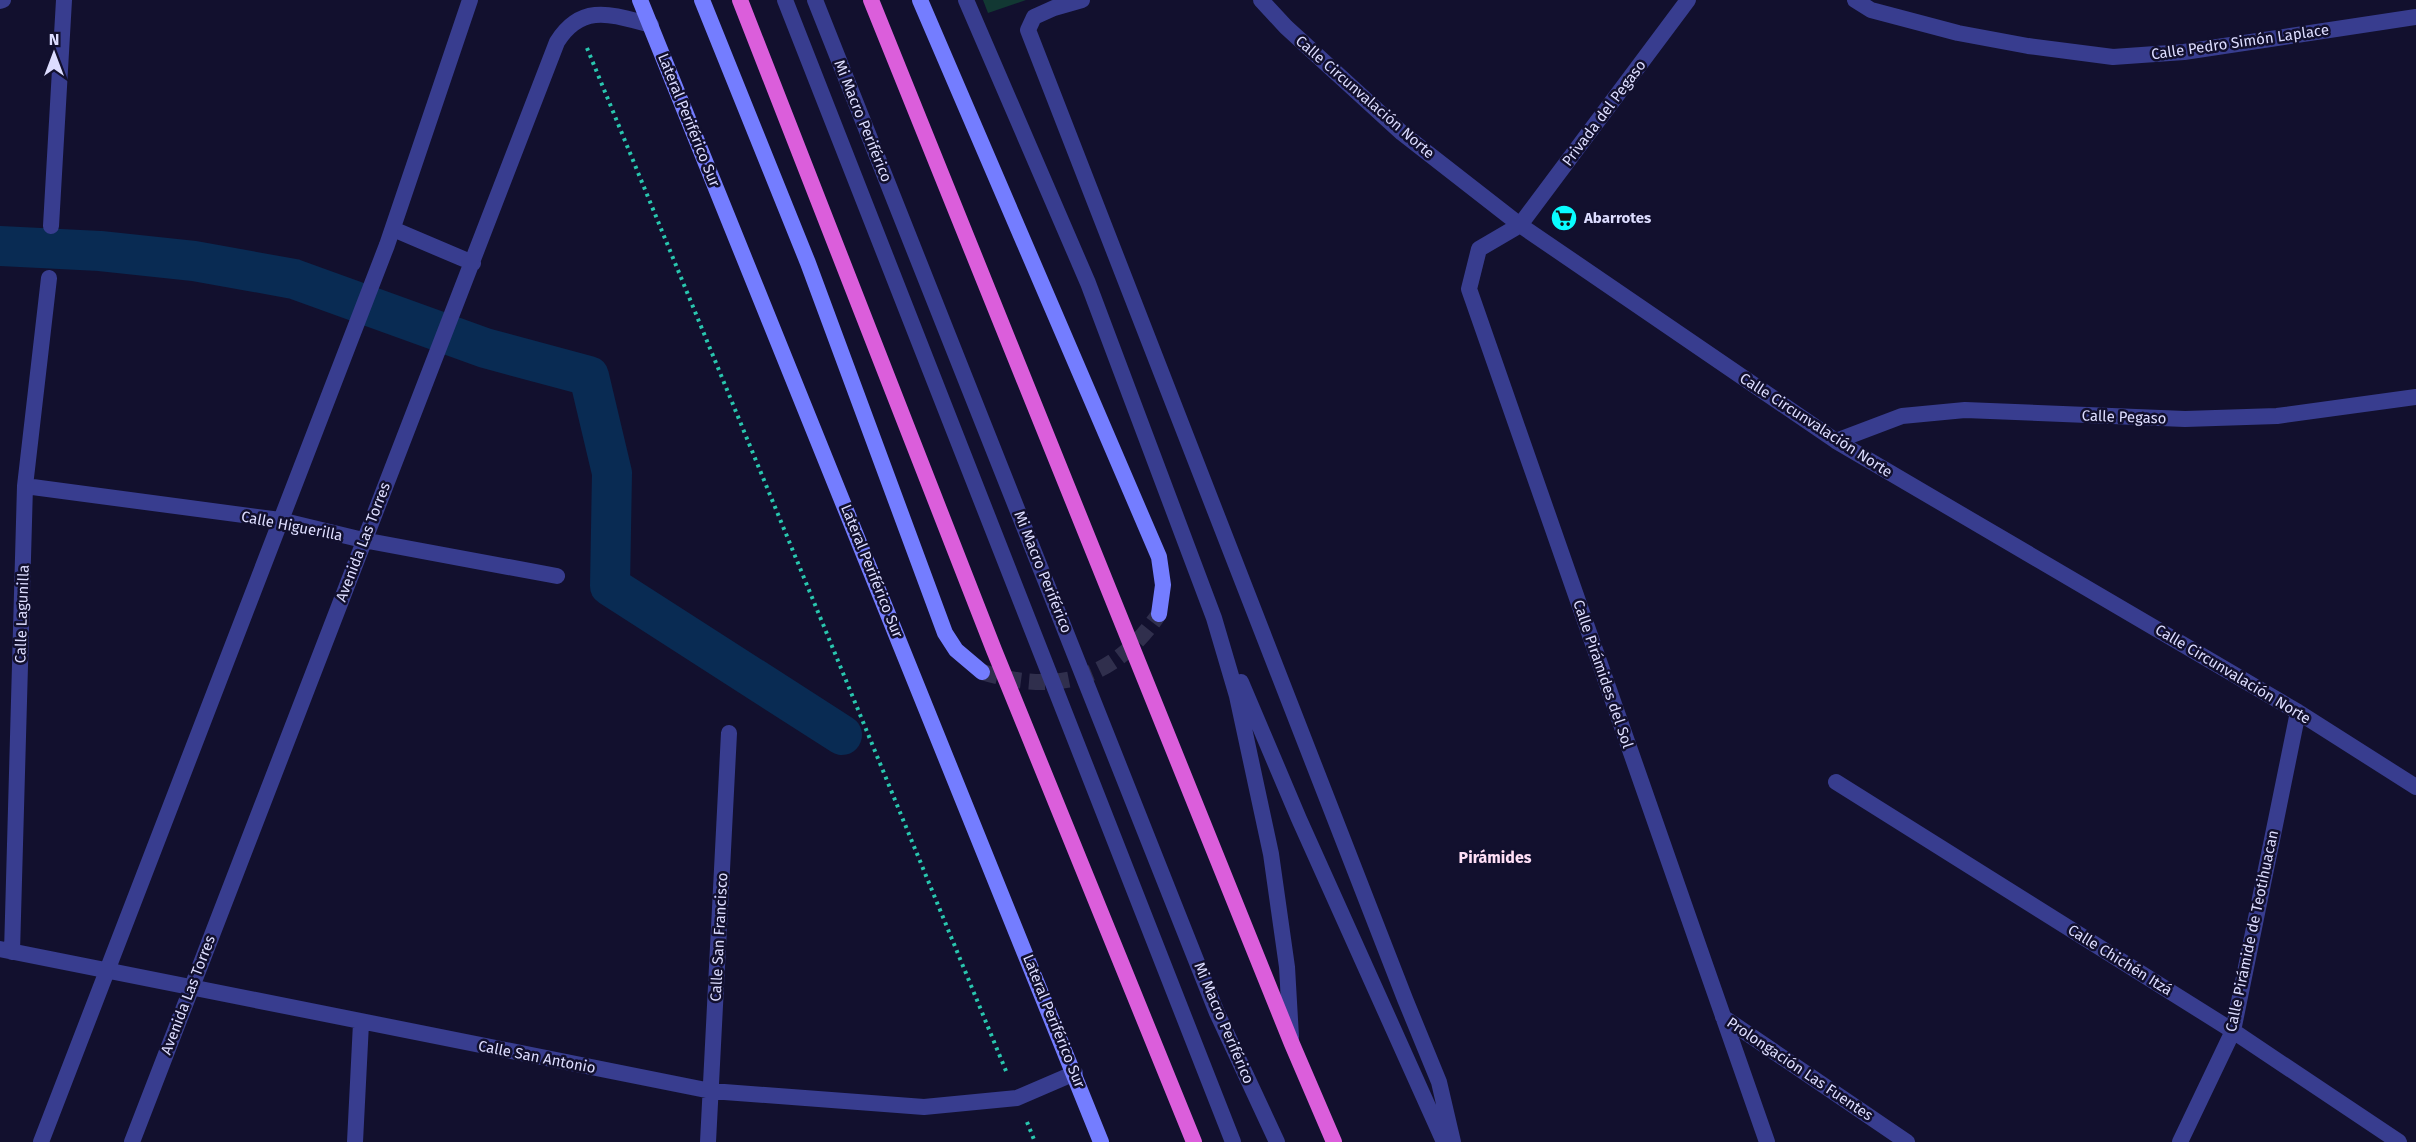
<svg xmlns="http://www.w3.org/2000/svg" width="2416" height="1142" font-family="'Fira Sans',sans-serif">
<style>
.green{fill:#123833}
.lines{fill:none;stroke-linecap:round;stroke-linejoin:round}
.canal{stroke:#092b53;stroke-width:40}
.secondary-tunnel{stroke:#302f4d;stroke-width:16;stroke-dasharray:16 8;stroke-linecap:butt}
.path{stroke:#29c7af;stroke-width:4;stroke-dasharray:3 4.5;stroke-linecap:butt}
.service{stroke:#383d8f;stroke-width:16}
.minor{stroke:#383d8f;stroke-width:16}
.secondary{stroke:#747dff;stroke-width:16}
.trunk{stroke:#db5edb;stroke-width:16}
.labels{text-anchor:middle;stroke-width:5;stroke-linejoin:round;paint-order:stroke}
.street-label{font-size:15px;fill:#ddf;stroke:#12102e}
.poi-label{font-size:15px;font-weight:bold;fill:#ddf;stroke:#12102e;text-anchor:start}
.neighbourhood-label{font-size:16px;font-weight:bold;fill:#ffdff6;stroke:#12102e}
</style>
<rect width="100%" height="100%" fill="#12102e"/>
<path class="green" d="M 983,0 L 1026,0 L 988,13 Z"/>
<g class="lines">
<path class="canal" d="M 0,246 L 100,251 L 194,261 L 294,279 L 485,348 L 589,376 L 612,473 L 610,586 L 842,735"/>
<path class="secondary-tunnel" d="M 982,672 C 1057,695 1114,680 1159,614"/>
<path class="path" d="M 587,48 L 1006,1071
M 1027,1122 L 1035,1142"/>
<path class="service" d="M 785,0 L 1233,1142
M 815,0 L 1217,1013 L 1277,1142"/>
<path class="minor" d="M 966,0 L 1088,283 L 1214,618 L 1237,696 L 1271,854 L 1287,967 L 1291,1037
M 1082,0 L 1054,8 L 1034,17 L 1028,30 L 1405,999 L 1439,1082 L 1453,1142
M 1261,0 L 1286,27 L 1402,133 L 1520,225 L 1836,441 L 2298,712 L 2416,787
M 1688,0 L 1520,225 L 1479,249 L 1469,289 L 1767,1142
M 1855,0 L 1871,10 L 1958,33 L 2028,46 L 2113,57 L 2184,52 L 2416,17
M 0,1 L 3,0
M 51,226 L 64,0
M 393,229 L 473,263
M 1836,441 L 1902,416 L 1965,410 L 2185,419 L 2277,416 L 2416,397
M 25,486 L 280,520 L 363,540 L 557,576
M 1241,682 L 1299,819 L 1444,1142
M 1836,782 L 2233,1031 L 2399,1142
M 0,949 L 711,1091 L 924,1107 L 1017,1098 L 1075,1073
M 12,952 L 25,486 L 49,278
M 1723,1017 L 1907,1142
M 41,1142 L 387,245 L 470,0
M 132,1142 L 557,42 C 582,2 613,15 651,25
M 355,1142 L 361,1023
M 708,1142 L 729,733
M 2180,1142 L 2233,1031 L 2298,712"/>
<path class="secondary" d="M 640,0 L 1101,1142
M 702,0 L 808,263 L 945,633 L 956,650 L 982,672
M 920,0 L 1159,557 L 1163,585 L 1159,614"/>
<path class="trunk" d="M 740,0 L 994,650 L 1194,1142
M 871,0 L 1292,1044 L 1334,1142"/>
</g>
<defs>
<symbol id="supermarket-disc" viewBox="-11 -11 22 22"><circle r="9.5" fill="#09fdff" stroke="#12102e"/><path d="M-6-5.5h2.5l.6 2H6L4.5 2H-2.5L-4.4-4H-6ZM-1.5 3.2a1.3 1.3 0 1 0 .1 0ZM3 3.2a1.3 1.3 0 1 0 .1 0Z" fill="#111"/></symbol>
</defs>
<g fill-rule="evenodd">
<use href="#supermarket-disc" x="1549" y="203" width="30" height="30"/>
</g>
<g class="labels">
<g class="street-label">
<text transform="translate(2240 42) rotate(-8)" y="5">Calle Pedro Simón Laplace</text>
<text transform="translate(1365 97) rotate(41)" y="5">Calle Circunvalación Norte</text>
<text transform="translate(1604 113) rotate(-53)" y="5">Privada del Pegaso</text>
<text transform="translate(689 120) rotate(68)" y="5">Lateral Periférico Sur</text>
<text transform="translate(863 121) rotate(68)" y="5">Mi Macro Periférico</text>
<text transform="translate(2124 417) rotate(2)" y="5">Calle Pegaso</text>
<text transform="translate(1816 425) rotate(33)" y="5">Calle Circunvalación Norte</text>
<text transform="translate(292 526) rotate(11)" y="5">Calle Higuerilla</text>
<text transform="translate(363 542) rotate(-69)" y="5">Avenida Las Torres</text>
<text transform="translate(872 571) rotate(68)" y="5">Lateral Periférico Sur</text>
<text transform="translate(1043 572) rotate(68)" y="5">Mi Macro Periférico</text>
<text transform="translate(22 614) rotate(-88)" y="5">Calle Lagunilla</text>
<text transform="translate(1603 674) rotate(71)" y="5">Calle Pirámides del Sol</text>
<text transform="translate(2233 674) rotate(31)" y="5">Calle Circunvalación Norte</text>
<text transform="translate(2252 931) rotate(-78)" y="5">Calle Pirámide de Teotihuacan</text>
<text transform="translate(719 937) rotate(-87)" y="5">Calle San Francisco</text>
<text transform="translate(2120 960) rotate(32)" y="5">Calle Chichén Itzá</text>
<text transform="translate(188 995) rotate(-69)" y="5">Avenida Las Torres</text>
<text transform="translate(1054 1021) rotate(68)" y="5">Lateral Periférico Sur</text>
<text transform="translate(1224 1023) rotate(67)" y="5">Mi Macro Periférico</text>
<text transform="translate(537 1057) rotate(11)" y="5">Calle San Antonio</text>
<text transform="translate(1800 1069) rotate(34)" y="5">Prolongación Las Fuentes</text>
</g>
<g class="poi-label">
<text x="1584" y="223">Abarrotes</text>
</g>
<g class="neighbourhood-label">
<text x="1495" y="863">Pirámides</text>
</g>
</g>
<g transform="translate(54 54)" stroke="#12102e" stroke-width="4.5" paint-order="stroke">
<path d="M0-4.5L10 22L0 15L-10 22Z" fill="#ddddff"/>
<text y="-9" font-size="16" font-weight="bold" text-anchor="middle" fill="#ddddff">N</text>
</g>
</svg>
